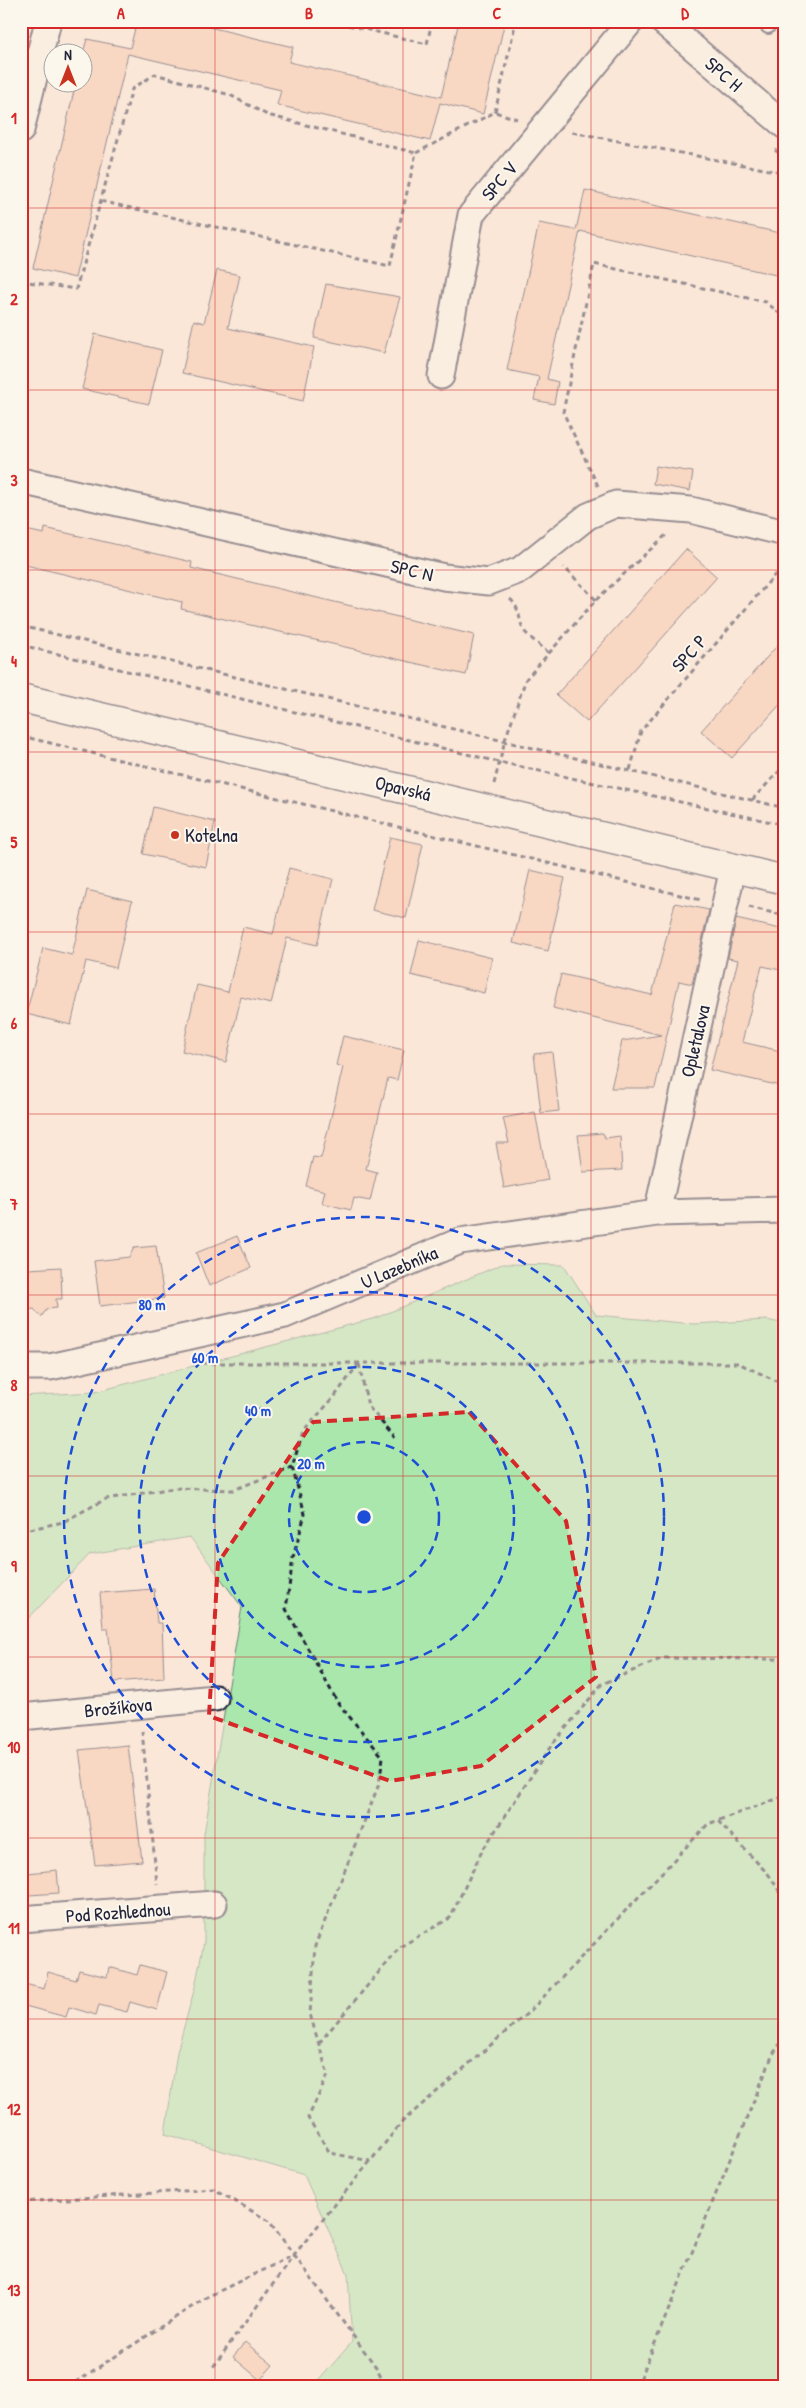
<svg xmlns="http://www.w3.org/2000/svg" width="806" height="2408" font-family="'Patrick Hand',sans-serif">
<style>
.green{fill:#a9e7ad;stroke:#668474}
.building{fill:#f7c3a8;stroke:#22223b}
.lines{fill:none;stroke-linecap:round;stroke-linejoin:round}
.service-casing{stroke:#22223b;stroke-width:16}
.minor-casing{stroke:#22223b;stroke-width:29}
.secondary-casing{stroke:#22223b;stroke-width:31}
.path{stroke:#22223b;stroke-width:3;stroke-dasharray:5 4;stroke-linecap:butt}
.service{stroke:#fbf7ec;stroke-width:12}
.minor{stroke:#fbf7ec;stroke-width:25}
.secondary{stroke:#fbf7ec;stroke-width:28}
.marked{fill:none;stroke:#d62828;stroke-width:4;stroke-dasharray:10 6;stroke-linejoin:round}
.grid{fill:none;stroke:#d62828;stroke-width:1;stroke-opacity:0.55}
.ring{fill:none;stroke:#1d4ed8;stroke-width:2.5;stroke-dasharray:9 6}
.poi-dot{fill:#c8321e;stroke:#fbf7ec;stroke-width:2}
.labels{text-anchor:middle;stroke-width:4;stroke-linejoin:round;paint-order:stroke}
.street-label{font-size:19px;fill:#22223b;stroke:#fbf7ec}
.poi-label{font-size:19px;fill:#22223b;stroke:#fbf7ec;text-anchor:start}
.centre{fill:#1d4ed8;stroke:#fbf7ec;stroke-width:2.5}
.ring-label{font-size:15px;text-anchor:middle;font-weight:bold;fill:#1d4ed8;stroke:#fbf7ec;stroke-width:4;stroke-linejoin:round;paint-order:stroke}
.neatline{fill:none;stroke:#d62828;stroke-width:2}
.grid-label{font-size:16px;text-anchor:middle;font-weight:bold;fill:#d62828}
</style>
<rect width="100%" height="100%" fill="#fae7d8"/>
<filter id="ink" filterUnits="userSpaceOnUse"><feTurbulence type="fractalNoise" baseFrequency=".02" numOctaves="2"/><feDisplacementMap in="SourceGraphic" scale="10" xChannelSelector="R" yChannelSelector="G"/><feConvolveMatrix kernelMatrix="1 2 1 2 8 2 1 2 1" color-interpolation-filters="sRGB"/></filter>
<g filter="url(#ink)">
<path class="green" d="M 502,1264 L 564,1265 L 596,1315 L 694,1324 L 767,1320 L 785,1324 L 785,2387 L 313,2387 L 352,2342 L 348,2274 L 304,2175 L 165,2134 L 177,2052 L 195,1987 L 204,1942 L 204,1834 L 242,1607 L 190,1537 L 90,1554 L 21,1626 L 21,1396 L 95,1392 L 376,1318 Z"/>
<path class="building" d="M 137,21 L 184,21 L 293,47 L 289,62 L 441,97 L 459,21 L 505,21 L 483,114 L 440,103 L 430,141 L 277,105 L 281,90 L 128,54 L 75,278 L 33,268 L 76,82 L 82,82 L 82,56 L 87,39 L 130,48 Z
M 585,190 L 785,234 L 785,277 L 580,231 L 547,379 L 558,382 L 554,404 L 534,400 L 539,377 L 507,370 L 539,223 L 576,230 Z
M 217,270 L 240,275 L 228,328 L 314,347 L 303,401 L 182,373 L 194,320 L 204,323 Z
M 326,284 L 400,297 L 384,353 L 314,338 Z
M 95,334 L 162,350 L 149,404 L 82,389 Z
M 656,466 L 693,472 L 690,491 L 653,484 Z
M 45,528 L 192,562 L 191,568 L 474,635 L 466,675 L 181,609 L 182,602 L 21,564 L 21,529 L 44,534 Z
M 686,549 L 717,577 L 587,722 L 556,695 Z
M 785,637 L 785,699 L 732,758 L 701,731 Z
M 153,807 L 215,822 L 206,867 L 143,854 Z
M 390,837 L 423,844 L 406,918 L 372,910 Z
M 289,868 L 333,879 L 317,945 L 287,938 L 271,1004 L 241,997 L 226,1062 L 182,1051 L 197,985 L 228,992 L 243,927 L 273,934 Z
M 530,870 L 565,878 L 548,951 L 513,943 Z
M 87,890 L 132,901 L 116,968 L 86,961 L 71,1025 L 26,1014 L 43,948 L 72,955 Z
M 675,903 L 709,910 L 692,984 L 679,981 L 655,1088 L 611,1088 L 622,1041 L 661,1035 L 553,1008 L 561,974 L 652,995 Z
M 736,919 L 785,930 L 785,971 L 762,966 L 742,1042 L 785,1052 L 785,1087 L 710,1070 L 738,960 L 728,958 Z
M 419,940 L 492,958 L 484,993 L 411,975 Z
M 343,1036 L 404,1050 L 397,1080 L 388,1078 L 366,1169 L 377,1172 L 370,1201 L 354,1198 L 351,1210 L 322,1203 L 325,1191 L 306,1186 L 313,1157 L 321,1158 L 332,1113 L 343,1067 L 336,1065 Z
M 552,1052 L 559,1111 L 541,1113 L 534,1054 Z
M 535,1112 L 548,1180 L 504,1188 L 496,1143 L 509,1143 L 503,1118 Z
M 603,1133 L 605,1138 L 620,1136 L 622,1170 L 583,1172 L 578,1135 Z
M 237,1236 L 251,1268 L 209,1286 L 196,1253 Z
M 156,1246 L 164,1298 L 100,1306 L 94,1261 L 129,1257 L 134,1248 Z
M 61,1267 L 62,1299 L 56,1299 L 57,1308 L 47,1309 L 41,1317 L 34,1309 L 21,1311 L 21,1271 L 28,1271 L 28,1269 Z
M 154,1589 L 157,1623 L 162,1623 L 164,1678 L 114,1682 L 108,1628 L 103,1628 L 100,1593 Z
M 128,1745 L 142,1861 L 95,1865 L 79,1750 Z
M 57,1870 L 59,1893 L 29,1895 L 27,1873 Z
M 140,1965 L 167,1972 L 157,2010 L 130,2002 L 127,2012 L 99,2005 L 96,2015 L 69,2007 L 66,2017 L 21,2005 L 21,1983 L 44,1989 L 48,1972 L 76,1980 L 79,1970 L 107,1977 L 109,1967 L 137,1975 Z
M 245,2342 L 273,2365 L 260,2380 L 233,2357 Z"/>
<g class="lines">
<defs>
<path id="service" d="M 762,21 L 768,27"/>
<path id="minor" d="M 662,21 L 785,126
M 21,130 L 48,21
M 441,376 L 471,215 L 631,21
M 21,481 L 444,577 L 489,582 L 520,570 L 588,516 L 616,504 L 691,510 L 785,533
M 657,1213 L 733,868
M 21,1367 L 50,1367 L 285,1315 L 460,1241 L 657,1213 L 785,1210
M 21,1717 L 215,1698
M 21,1919 L 214,1904"/>
<path id="secondary" d="M 21,698 L 785,880"/>
</defs>
<use href="#service" class="service-casing"/>
<use href="#minor" class="minor-casing"/>
<use href="#secondary" class="secondary-casing"/>
<path class="path" d="M 331,21 L 427,44 L 432,21
M 495,112 L 516,21
M 572,132 L 785,173
M 775,150 L 785,158
M 416,153 L 495,112 L 517,119
M 21,281 L 76,289 L 132,89 L 155,74 L 230,95 L 267,115 L 416,153 L 390,266 L 100,201
M 598,486 L 563,412 L 594,264 L 766,302 L 785,318
M 510,599 C 521,608 518,622 525,632 C 531,639 541,646 549,653
M 596,600 L 667,534
M 21,626 L 785,808
M 21,645 L 499,762 L 785,825
M 21,736 L 701,900
M 630,770 L 641,731 L 785,563
M 494,784 L 505,740 L 526,679 L 596,600 L 564,567
M 752,800 L 785,765
M 749,907 L 785,916
M 193,1363 L 738,1363 L 785,1385
M 359,1363 L 335,1396 L 303,1432 L 292,1467 L 305,1514 L 293,1558 L 286,1609 L 338,1703 L 383,1757 L 379,1784 L 315,1946 L 310,2014 L 328,2075 L 308,2118 L 330,2153 L 370,2161
M 359,1364 L 368,1406 L 395,1438
M 21,1531 L 63,1522 L 106,1499 L 174,1488 L 233,1490 L 292,1467
M 142,1731 L 157,1884
M 718,1821 L 769,1875 L 785,1900
M 319,2043 L 400,1947 L 450,1918 L 482,1851 L 551,1746 L 602,1684 L 663,1658 L 777,1659 L 785,1663
M 21,2202 L 214,2189 L 269,2221 L 294,2255 L 213,2367
M 294,2255 L 376,2367 L 387,2387
M 68,2387 L 207,2297 L 294,2255 L 403,2121 L 531,2010 L 708,1824 L 785,1796
M 637,2387 L 773,2054 L 785,2037
M 776,2387 L 785,2332"/>
<use href="#service" class="service"/>
<use href="#minor" class="minor"/>
<use href="#secondary" class="secondary"/>
</g>
</g>
<path d="M0 0H806V2408H0ZM 469,1412 L 566,1521 L 596,1677 L 481,1766 L 390,1781 L 209,1716 L 218,1563 L 313,1422 Z" fill="#fae7d8" fill-opacity=".55" fill-rule="evenodd"/>
<path class="marked" d="M 469,1412 L 566,1521 L 596,1677 L 481,1766 L 390,1781 L 209,1716 L 218,1563 L 313,1422 Z"/>
<path class="grid" d="M 215,21 L 215,2387M 403,21 L 403,2387M 591,21 L 591,2387M 21,208 L 785,208M 21,390 L 785,390M 21,570 L 785,570M 21,752 L 785,752M 21,932 L 785,932M 21,1114 L 785,1114M 21,1295 L 785,1295M 21,1476 L 785,1476M 21,1657 L 785,1657M 21,1838 L 785,1838M 21,2019 L 785,2019M 21,2200 L 785,2200"/>
<g class="ring">
<circle cx="364" cy="1517" r="75"/>
<circle cx="364" cy="1517" r="150"/>
<circle cx="364" cy="1517" r="225"/>
<circle cx="364" cy="1517" r="300"/>
</g>
<circle class="poi-dot" cx="175" cy="835" r="5"/>
<g class="labels">
<g class="street-label">
<text transform="translate(724 74) rotate(41)" y="7">SPC H</text>
<text transform="translate(499 181) rotate(-50)" y="7">SPC V</text>
<text transform="translate(412 570) rotate(13)" y="7">SPC N</text>
<text transform="translate(689 653) rotate(-49)" y="7">SPC P</text>
<text transform="translate(403 788) rotate(13)" y="7">Opavská</text>
<text transform="translate(695 1041) rotate(-77)" y="7">Opletalova</text>
<text transform="translate(399 1267) rotate(-23)" y="7">U Lazebníka</text>
<text transform="translate(118 1707) rotate(-6)" y="7">Brožíkova</text>
<text transform="translate(118 1912) rotate(-4)" y="7">Pod Rozhlednou</text>
</g>
<g class="poi-label">
<text x="185" y="842">Kotelna</text>
</g>
</g>
<circle cx="364" cy="1517" r="8" class="centre"/>
<g class="ring-label">
<text x="152" y="1310">80 m</text>
<text x="205" y="1363">60 m</text>
<text x="258" y="1416">40 m</text>
<text x="311" y="1469">20 m</text>
</g>
<rect width="806" height="2408" fill="none" stroke="#fbf7ec" stroke-width="55"/>
<g transform="translate(68 68)"><circle r="24" fill="#fbf7ec" stroke="#a4a2a5"/>
<path d="M0-4L9 19L0 12L-9 19Z" fill="#c8321e"/>
<text y="-8" font-size="14" font-weight="bold" text-anchor="middle" fill="#22223b">N</text>
</g>
<rect x="28" y="28" width="750" height="2352" class="neatline"/>
<g class="grid-label">
<text x="121" y="19">A</text>
<text x="309" y="19">B</text>
<text x="497" y="19">C</text>
<text x="685" y="19">D</text>
<text x="14" y="124">1</text>
<text x="14" y="305">2</text>
<text x="14" y="486">3</text>
<text x="14" y="667">4</text>
<text x="14" y="848">5</text>
<text x="14" y="1029">6</text>
<text x="14" y="1210">7</text>
<text x="14" y="1391">8</text>
<text x="14" y="1572">9</text>
<text x="14" y="1753">10</text>
<text x="14" y="1934">11</text>
<text x="14" y="2115">12</text>
<text x="14" y="2296">13</text>
</g>
</svg>
